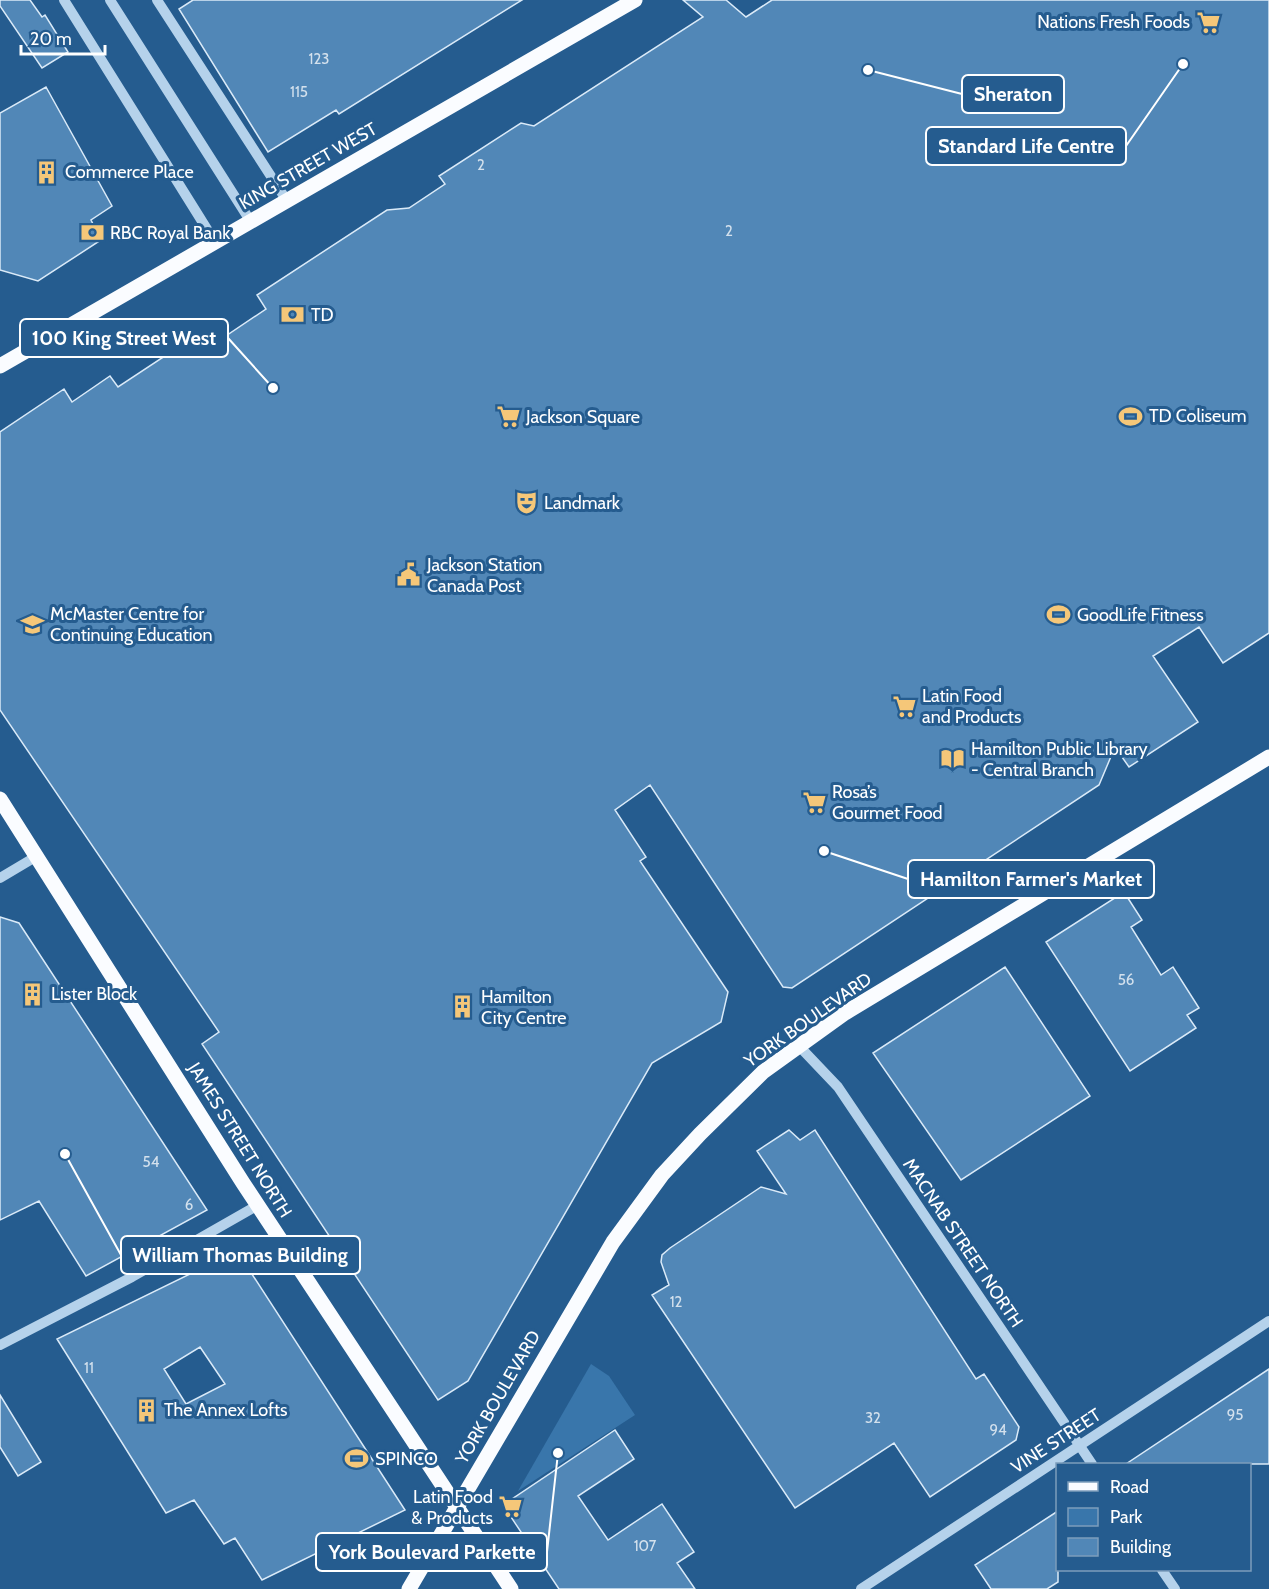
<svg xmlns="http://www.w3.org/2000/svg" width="1269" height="1589" font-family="Cabin,sans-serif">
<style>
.green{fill:#3976ab}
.building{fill:#5187b7;stroke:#daeaf8;stroke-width:1.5;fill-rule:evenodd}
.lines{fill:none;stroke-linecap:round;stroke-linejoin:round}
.minor{stroke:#b5d2eb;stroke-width:10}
.major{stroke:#fafcff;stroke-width:15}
.labels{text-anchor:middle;stroke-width:6;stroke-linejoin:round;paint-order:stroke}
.number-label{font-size:15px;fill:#d4e1ed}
.poi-label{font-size:18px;fill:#fff;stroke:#255c8f;text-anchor:start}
.street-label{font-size:18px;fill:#fff;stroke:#255c8f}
.leader{fill:none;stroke:#fff;stroke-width:2}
.callout-dot{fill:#fff;stroke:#255c8f;stroke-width:2}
.callout{fill:#255c8f;stroke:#fff;stroke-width:2}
.callout-label{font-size:20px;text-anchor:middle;font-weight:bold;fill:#fff}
</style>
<rect width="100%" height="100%" fill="#255c8f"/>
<path class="green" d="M 591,1364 L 609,1376 L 635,1415 L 518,1491 Z"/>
<path class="building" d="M 0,0 L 30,0 L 42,17 L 45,15 L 68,52 L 42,68 L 0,6 Z
M 193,0 L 522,0 L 339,114 L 336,110 L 268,152 L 179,9 Z
M 683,0 L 726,0 L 746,17 L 772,0 L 1269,0 L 1269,633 L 1223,663 L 1199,627 L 1153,656 L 1198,722 L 1129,767 L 1115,747 L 1099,785 L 792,988 L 783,987 L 650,785 L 615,810 L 646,857 L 640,861 L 728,992 L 721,1022 L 652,1063 L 468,1381 L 438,1400 L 202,1044 L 219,1032 L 0,710 L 0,432 L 64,389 L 72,402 L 110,376 L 118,387 L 192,338 L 202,352 L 266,309 L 257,295 L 387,210 L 409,208 L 445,184 L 439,176 L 521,123 L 534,126 L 703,17 Z
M 46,87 L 112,206 L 91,220 L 101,240 L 38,281 L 0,270 L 0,113 Z
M 1124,892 L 1142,920 L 1131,927 L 1161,975 L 1173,967 L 1199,1008 L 1187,1015 L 1196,1028 L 1130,1071 L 1046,942 Z
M 0,917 L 19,923 L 207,1210 L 86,1276 L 39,1201 L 0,1220 Z
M 1005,967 L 1090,1096 L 961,1180 L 873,1053 Z
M 789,1130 L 800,1140 L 815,1130 L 976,1379 L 984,1374 L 1019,1427 L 1016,1440 L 930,1497 L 894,1443 L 795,1508 L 652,1295 L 669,1285 L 661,1262 L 662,1255 L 670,1248 L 761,1187 L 786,1194 L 757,1151 Z
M 237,1251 L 405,1510 L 262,1580 L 235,1538 L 224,1544 L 194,1500 L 166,1513 L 57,1339 ZM 200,1347 L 225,1384 L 186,1404 L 164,1369 Z
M 1269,1369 L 1269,1464 L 1126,1464 Z
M 0,1395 L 41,1462 L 18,1476 L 0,1447 Z
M 615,1430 L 634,1459 L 578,1496 L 608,1540 L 662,1504 L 694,1552 L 677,1563 L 695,1589 L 559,1589 L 503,1505 Z
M 1058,1511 L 1058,1582 L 1047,1589 L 991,1589 L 975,1565 Z"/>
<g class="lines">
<path class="minor" d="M 64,0 L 215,242
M 110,0 L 251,222
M 157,0 L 287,201
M 0,878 L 37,856
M 799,1046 L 838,1087 L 1092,1464
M 0,1345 L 132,1277 L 258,1205
M 1162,1570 L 1175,1589
M 861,1589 L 1269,1321"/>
<path class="major" d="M 0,366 L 635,0
M 0,799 L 243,1183 L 511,1589
M 409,1589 L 613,1242 L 662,1175 L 700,1134 L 763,1072 L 845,1013 L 1269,757"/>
</g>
<defs>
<symbol id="supermarket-bare" viewBox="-9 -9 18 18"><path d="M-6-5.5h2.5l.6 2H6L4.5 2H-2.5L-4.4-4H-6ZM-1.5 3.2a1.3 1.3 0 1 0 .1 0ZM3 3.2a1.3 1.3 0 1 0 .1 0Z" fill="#f5c779" stroke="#255c8f" stroke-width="2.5" paint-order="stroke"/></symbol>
<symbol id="building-bare" viewBox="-9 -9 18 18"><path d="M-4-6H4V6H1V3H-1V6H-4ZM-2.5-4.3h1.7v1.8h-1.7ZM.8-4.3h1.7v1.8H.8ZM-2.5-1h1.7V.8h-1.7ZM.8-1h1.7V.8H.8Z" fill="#f5c779" stroke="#255c8f" stroke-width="2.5" paint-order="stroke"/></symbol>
<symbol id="bank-bare" viewBox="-9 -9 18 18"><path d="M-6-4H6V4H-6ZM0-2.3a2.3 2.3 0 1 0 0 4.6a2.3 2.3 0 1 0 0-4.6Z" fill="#f5c779" stroke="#255c8f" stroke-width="2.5" paint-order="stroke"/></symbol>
<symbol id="stadium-bare" viewBox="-9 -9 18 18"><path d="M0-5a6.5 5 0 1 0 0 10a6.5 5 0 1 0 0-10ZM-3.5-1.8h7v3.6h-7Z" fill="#f5c779" stroke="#255c8f" stroke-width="2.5" paint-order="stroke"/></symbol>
<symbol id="theatre-bare" viewBox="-9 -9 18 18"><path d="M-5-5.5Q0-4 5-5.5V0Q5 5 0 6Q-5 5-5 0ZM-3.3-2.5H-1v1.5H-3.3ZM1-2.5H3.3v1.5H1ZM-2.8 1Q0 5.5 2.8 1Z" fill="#f5c779" stroke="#255c8f" stroke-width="2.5" paint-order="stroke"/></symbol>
<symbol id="civic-bare" viewBox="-9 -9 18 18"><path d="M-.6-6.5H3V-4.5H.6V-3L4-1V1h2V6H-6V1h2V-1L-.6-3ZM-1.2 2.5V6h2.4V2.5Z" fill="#f5c779" stroke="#255c8f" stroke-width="2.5" paint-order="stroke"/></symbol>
<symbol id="university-bare" viewBox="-9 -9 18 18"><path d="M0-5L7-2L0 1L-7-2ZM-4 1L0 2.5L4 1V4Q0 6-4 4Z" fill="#f5c779" stroke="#255c8f" stroke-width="2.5" paint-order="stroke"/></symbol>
<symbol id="library-bare" viewBox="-9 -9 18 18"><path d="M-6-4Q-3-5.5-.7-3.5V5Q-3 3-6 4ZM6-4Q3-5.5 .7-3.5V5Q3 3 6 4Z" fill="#f5c779" stroke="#255c8f" stroke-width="2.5" paint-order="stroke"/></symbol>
</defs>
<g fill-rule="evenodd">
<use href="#supermarket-bare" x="1192" y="6" width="33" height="33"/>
<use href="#building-bare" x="30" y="156" width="33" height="33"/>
<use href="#bank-bare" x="76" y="216" width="33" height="33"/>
<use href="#bank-bare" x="276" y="298" width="33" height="33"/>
<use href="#stadium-bare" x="1114" y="400" width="33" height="33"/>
<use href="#supermarket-bare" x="492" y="400" width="33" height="33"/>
<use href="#theatre-bare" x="510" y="486" width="33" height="33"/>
<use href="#civic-bare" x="392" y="558" width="33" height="33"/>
<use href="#stadium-bare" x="1042" y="598" width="33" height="33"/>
<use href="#university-bare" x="16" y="608" width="33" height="33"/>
<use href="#supermarket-bare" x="888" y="690" width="33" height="33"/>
<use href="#library-bare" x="936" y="742" width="33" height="33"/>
<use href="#supermarket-bare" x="798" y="786" width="33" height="33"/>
<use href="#building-bare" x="16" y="978" width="33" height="33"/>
<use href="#building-bare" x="446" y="990" width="33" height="33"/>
<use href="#building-bare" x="130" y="1394" width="33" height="33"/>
<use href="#stadium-bare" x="340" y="1442" width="33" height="33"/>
<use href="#supermarket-bare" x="494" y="1490" width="33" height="33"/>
</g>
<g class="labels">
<g class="number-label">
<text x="319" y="64">123</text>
<text x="299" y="97">115</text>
<text x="481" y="170">2</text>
<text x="729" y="236">2</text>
<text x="1126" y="985">56</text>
<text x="151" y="1167">54</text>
<text x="189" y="1210">6</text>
<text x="676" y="1307">12</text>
<text x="89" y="1373">11</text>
<text x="1235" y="1420">95</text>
<text x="873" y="1423">32</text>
<text x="998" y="1435">94</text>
<text x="645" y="1551">107</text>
</g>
<g class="poi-label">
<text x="1190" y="28" text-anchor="end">Nations Fresh Foods</text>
<text x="65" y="178">Commerce Place</text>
<text x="110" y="239">RBC Royal Bank</text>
<text x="311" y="321">TD</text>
<text x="1149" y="422">TD Coliseum</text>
<text x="526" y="423">Jackson Square</text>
<text x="544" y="509">Landmark</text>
<text x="427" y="571">Jackson Station<tspan x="427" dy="21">Canada Post</tspan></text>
<text x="50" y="620">McMaster Centre for<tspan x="50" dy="21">Continuing Education</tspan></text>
<text x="1077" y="621">GoodLife Fitness</text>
<text x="922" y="702">Latin Food<tspan x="922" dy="21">and Products</tspan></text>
<text x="971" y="755">Hamilton Public Library<tspan x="971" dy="21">- Central Branch</tspan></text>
<text x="832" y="798">Rosa’s<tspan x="832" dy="21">Gourmet Food</tspan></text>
<text x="51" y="1000">Lister Block</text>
<text x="481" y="1003">Hamilton<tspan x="481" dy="21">City Centre</tspan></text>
<text x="164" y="1416">The Annex Lofts</text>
<text x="375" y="1465">SPINCO</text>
<text x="493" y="1503" text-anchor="end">Latin Food<tspan x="493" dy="21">&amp; Products</tspan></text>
</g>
<g class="street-label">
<text transform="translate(308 166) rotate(-30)" y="6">KING STREET WEST</text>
<text transform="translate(808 1020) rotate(-35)" y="6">YORK BOULEVARD</text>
<text transform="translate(240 1140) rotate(58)" y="6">JAMES STREET NORTH</text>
<text transform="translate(963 1243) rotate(56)" y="6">MACNAB STREET NORTH</text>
<text transform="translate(498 1397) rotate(-60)" y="6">YORK BOULEVARD</text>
<text transform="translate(1056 1441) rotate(-33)" y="6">VINE STREET</text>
</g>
</g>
<path class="leader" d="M868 70L962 94M1183 64L1126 146M273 388L228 338M824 851L908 879M65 1154L121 1255M558 1453L547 1552"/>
<g class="callout-dot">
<circle cx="868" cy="70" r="6"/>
<circle cx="1183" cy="64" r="6"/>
<circle cx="273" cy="388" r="6"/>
<circle cx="824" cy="851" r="6"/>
<circle cx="65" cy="1154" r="6"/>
<circle cx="558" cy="1453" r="6"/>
</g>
<g class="callout">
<rect x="962" y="75" width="102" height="38" rx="6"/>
<rect x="926" y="127" width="200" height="38" rx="6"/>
<rect x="20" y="319" width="208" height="38" rx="6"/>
<rect x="908" y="860" width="246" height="38" rx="6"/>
<rect x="121" y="1236" width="239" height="38" rx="6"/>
<rect x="316" y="1533" width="231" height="38" rx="6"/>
</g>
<g class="callout-label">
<text x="1013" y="101">Sheraton</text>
<text x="1026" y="153">Standard Life Centre</text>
<text x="124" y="345">100 King Street West</text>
<text x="1031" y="886">Hamilton Farmer's Market</text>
<text x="240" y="1262">William Thomas Building</text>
<text x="432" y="1559">York Boulevard Parkette</text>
</g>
<rect x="1056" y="1463" width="195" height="108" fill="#255c8f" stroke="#7c9dbc" stroke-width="1.5"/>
<rect x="1068" y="1482" width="30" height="9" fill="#fafcff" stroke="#7c9dbc" stroke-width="1.5"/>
<text x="1110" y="1493" font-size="18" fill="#ffffff">Road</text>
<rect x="1068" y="1508" width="30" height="18" fill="#3976ab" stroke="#7c9dbc" stroke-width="1.5"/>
<text x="1110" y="1523" font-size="18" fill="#ffffff">Park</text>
<rect x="1068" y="1538" width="30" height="18" fill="#5187b7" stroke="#7c9dbc" stroke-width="1.5"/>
<text x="1110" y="1553" font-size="18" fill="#ffffff">Building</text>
<path d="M21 45v9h84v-9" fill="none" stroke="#ffffff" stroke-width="3"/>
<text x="30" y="45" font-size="18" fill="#ffffff" stroke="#255c8f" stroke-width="4.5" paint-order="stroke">20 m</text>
</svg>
